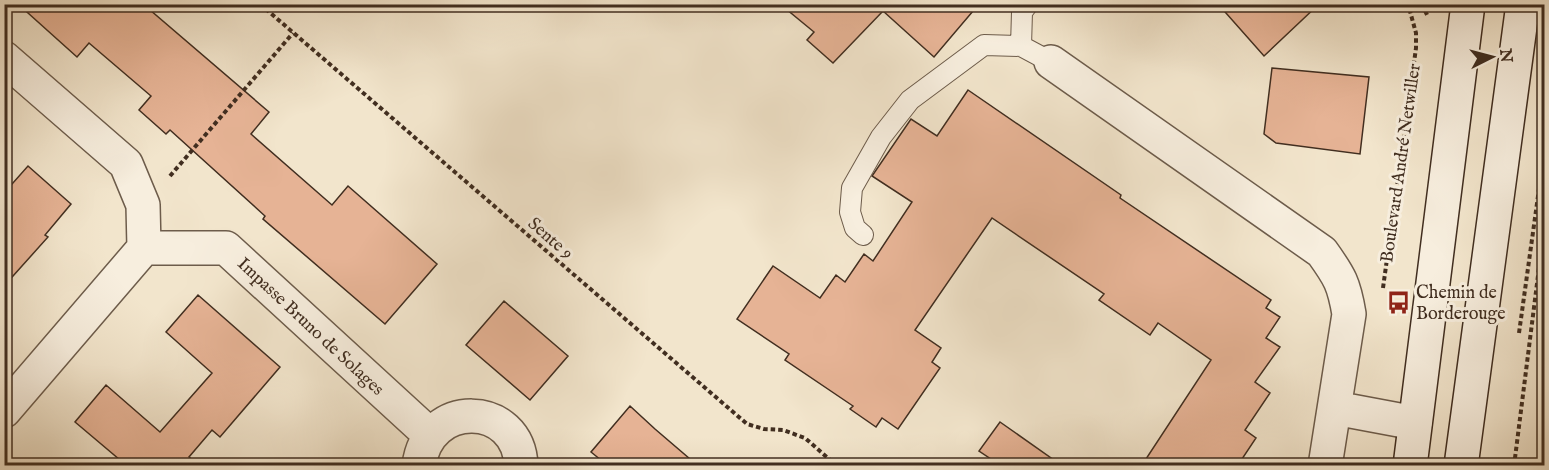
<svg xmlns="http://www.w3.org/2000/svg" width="1549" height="470" font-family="'IM FELL English',serif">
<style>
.building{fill:#e6b395;stroke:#412e20;stroke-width:1.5}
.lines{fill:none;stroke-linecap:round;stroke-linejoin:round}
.lane-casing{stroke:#6d5c4b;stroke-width:22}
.street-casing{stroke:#6d5c4b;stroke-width:36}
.secondary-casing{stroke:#412e20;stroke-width:36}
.path{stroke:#412e20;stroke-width:4;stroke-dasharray:4.5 3;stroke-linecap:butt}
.lane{stroke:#f7eede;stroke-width:20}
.street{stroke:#f7eede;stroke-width:33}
.secondary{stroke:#f7eede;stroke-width:33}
.labels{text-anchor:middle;stroke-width:6;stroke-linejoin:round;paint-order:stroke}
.street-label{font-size:18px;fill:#412e20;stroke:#f7eede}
.poi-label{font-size:18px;fill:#412e20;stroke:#f7eede;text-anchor:start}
</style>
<rect width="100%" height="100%" fill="#f2e5cc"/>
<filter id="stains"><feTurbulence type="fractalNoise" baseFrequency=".00333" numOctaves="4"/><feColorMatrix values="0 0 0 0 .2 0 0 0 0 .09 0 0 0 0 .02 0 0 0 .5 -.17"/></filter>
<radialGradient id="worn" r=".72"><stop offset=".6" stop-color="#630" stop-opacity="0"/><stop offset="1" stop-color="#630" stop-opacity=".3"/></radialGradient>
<path class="building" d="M 18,4 L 143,4 L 269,112 L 251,134 L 332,205 L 348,186 L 437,264 L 385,324 L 263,219 L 265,216 L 170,130 L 166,134 L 139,110 L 151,96 L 89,43 L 77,57 Z
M 780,4 L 979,4 L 934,57 L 883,11 L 833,63 L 807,40 L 814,32 Z
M 1218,4 L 1319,4 L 1264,56 Z
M 1272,68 L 1369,77 L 1360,154 L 1276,143 L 1264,134 Z
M 968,90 L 1121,195 L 1120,198 L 1271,300 L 1266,308 L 1280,317 L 1266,338 L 1280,347 L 1255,382 L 1270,393 L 1245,430 L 1256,438 L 1238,465 L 1142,465 L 1211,360 L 1158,323 L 1150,335 L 1099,300 L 1104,294 L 992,218 L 915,330 L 941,348 L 932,362 L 940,368 L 898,429 L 882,418 L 876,427 L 850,409 L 853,406 L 785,360 L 789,354 L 737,319 L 773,266 L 820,298 L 836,275 L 845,282 L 864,254 L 873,261 L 912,202 L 872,176 L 911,119 L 937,136 Z
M 28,166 L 71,204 L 45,235 L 48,237 L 4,286 L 4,193 Z
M 198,295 L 280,367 L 220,437 L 212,430 L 189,457 L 199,465 L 126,465 L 75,422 L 106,385 L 160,432 L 212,373 L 166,332 Z
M 504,301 L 568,356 L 530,400 L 466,345 Z
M 630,406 L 655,429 L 697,465 L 607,465 L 591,452 Z
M 1000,422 L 1061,465 L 1000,465 L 979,451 Z"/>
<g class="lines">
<defs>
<path id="lane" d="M 1021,46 L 1022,12 L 1028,4
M 863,235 L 855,228 L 850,212 L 852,188 L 881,137 L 910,100 L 984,45 L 1021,46 L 1051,62"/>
<path id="street" d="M 4,58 L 126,164 L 143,205 L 144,248 L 4,411
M 1051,62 L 1322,252 C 1340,277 1344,284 1349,314 L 1325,466
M 144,248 L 226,248 L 430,435
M 1335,408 L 1415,423
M 419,466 C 427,398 519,401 521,466"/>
<path id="secondary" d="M 1410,466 L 1468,4
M 1461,466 L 1523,4"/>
</defs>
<use href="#lane" class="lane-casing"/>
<use href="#street" class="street-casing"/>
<use href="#secondary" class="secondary-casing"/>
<path class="path" d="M 260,4 L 747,424 L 764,429 L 783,430 L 805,438 L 837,466
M 1422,4 L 1428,17
M 170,176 L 293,33
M 1383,288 L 1416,48 L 1416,33 L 1408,4
M 1519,333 L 1539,189
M 1514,466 L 1544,228"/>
<use href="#lane" class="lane"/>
<use href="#street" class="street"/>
<use href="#secondary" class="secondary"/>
</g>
<defs>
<symbol id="bus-bare" viewBox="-9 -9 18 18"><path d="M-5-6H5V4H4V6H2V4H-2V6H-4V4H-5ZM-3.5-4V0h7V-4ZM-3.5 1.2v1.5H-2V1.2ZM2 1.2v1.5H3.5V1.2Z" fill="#8f2418" stroke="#f7eede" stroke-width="2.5" paint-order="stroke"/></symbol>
</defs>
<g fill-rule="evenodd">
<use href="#bus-bare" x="1382" y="286" width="33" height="33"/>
</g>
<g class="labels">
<g class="street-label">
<text transform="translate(1400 163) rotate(-82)" y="6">Boulevard André Netwiller</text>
<text transform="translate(551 238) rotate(41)" y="6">Sente 9</text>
<text transform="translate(311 326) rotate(43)" y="6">Impasse Bruno de Solages</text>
</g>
<g class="poi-label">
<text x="1416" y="298">Chemin de<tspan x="1416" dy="21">Borderouge</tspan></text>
</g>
</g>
<rect width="1549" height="470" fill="none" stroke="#f2e5cc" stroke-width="24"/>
<rect x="6" y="6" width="1537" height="458" fill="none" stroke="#412e20" stroke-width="3"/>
<rect x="12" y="12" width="1525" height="446" fill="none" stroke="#412e20" stroke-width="1.5"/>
<g transform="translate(1492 57) rotate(84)" stroke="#f7eede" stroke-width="4.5" paint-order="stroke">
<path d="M0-4.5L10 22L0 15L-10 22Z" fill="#412e20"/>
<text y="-9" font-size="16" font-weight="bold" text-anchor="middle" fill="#412e20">N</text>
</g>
<rect width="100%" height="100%" filter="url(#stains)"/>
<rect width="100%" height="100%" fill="url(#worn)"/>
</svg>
